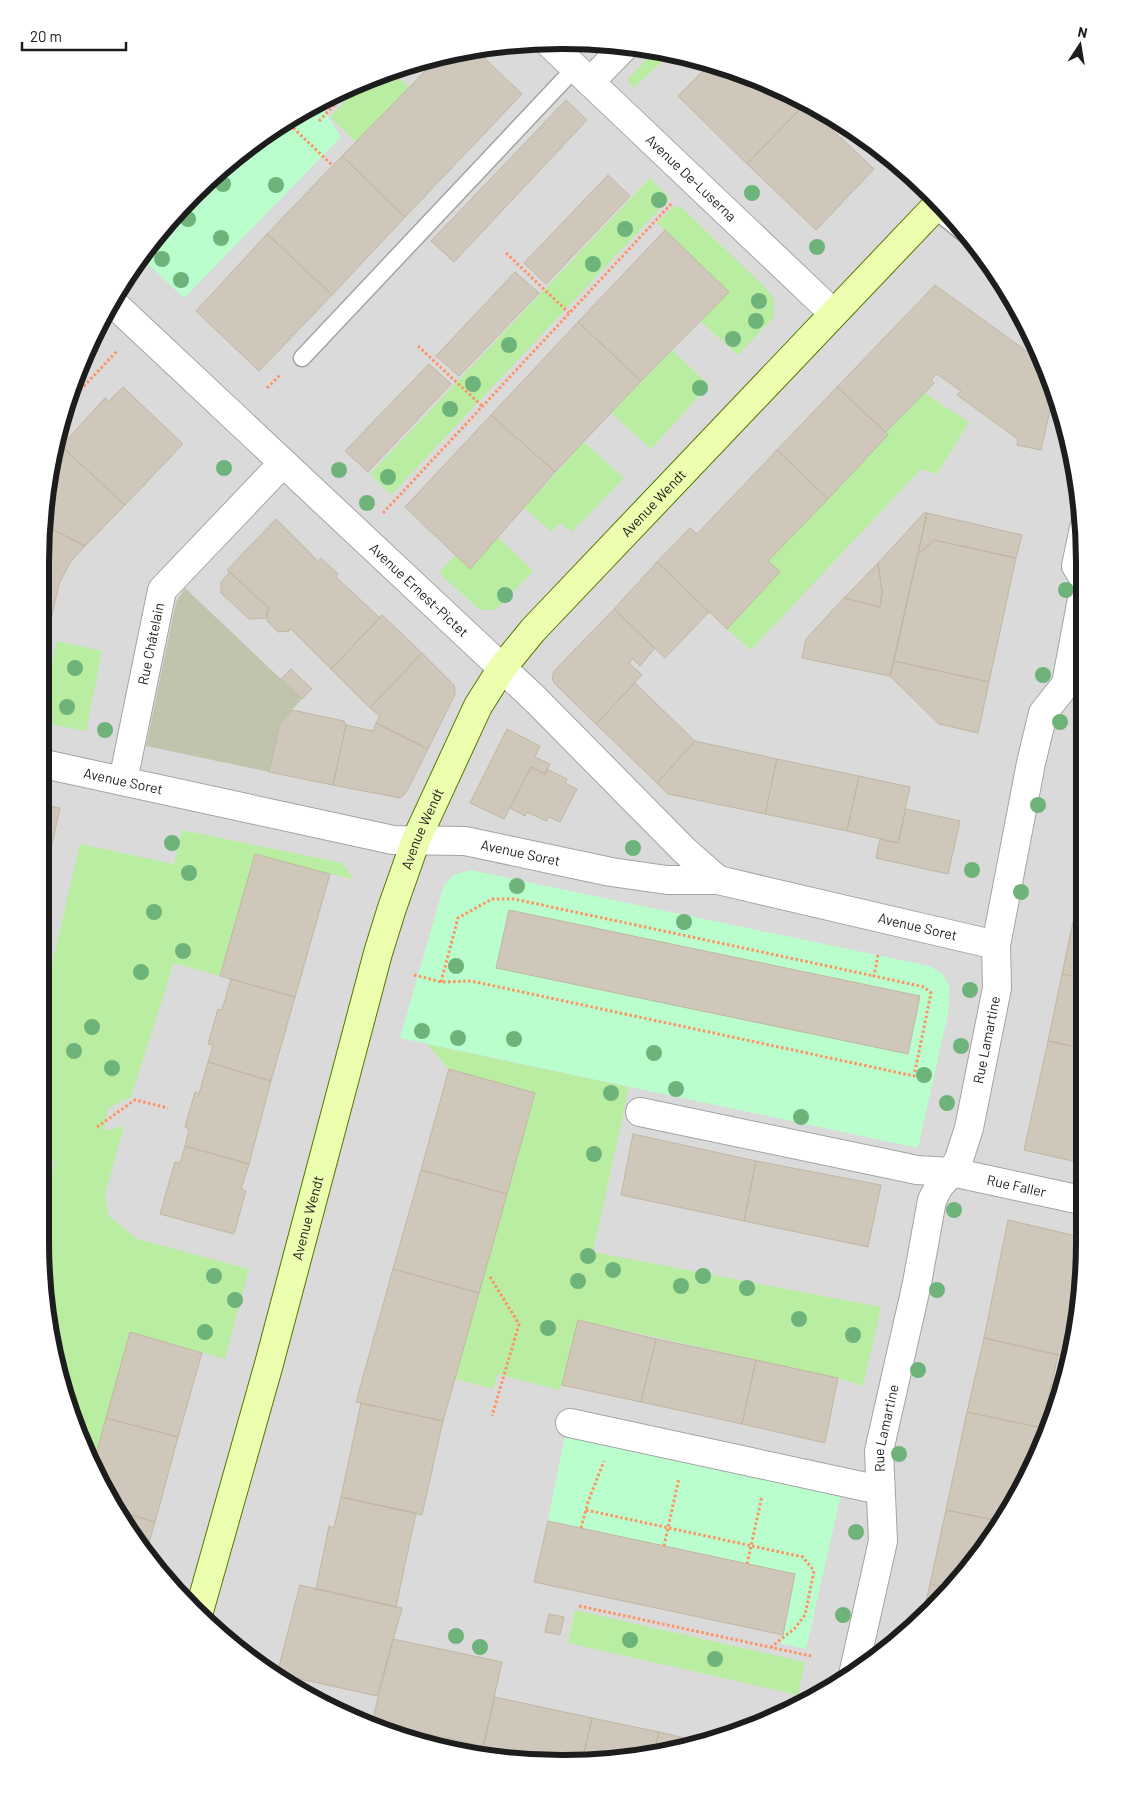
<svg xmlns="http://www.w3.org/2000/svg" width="1125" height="1804" font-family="Barlow,sans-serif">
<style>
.residential{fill:#dbdada}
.construction{fill:#c0c4ac}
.grass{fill:#b9eea2}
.park{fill:#b9fecc}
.building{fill:#cfc7ba;stroke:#c2b6a2}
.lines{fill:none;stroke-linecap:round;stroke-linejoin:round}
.lane-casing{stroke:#a4a4a4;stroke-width:19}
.street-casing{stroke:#a4a4a4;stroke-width:30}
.secondary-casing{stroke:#537700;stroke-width:30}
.path{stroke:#ff9162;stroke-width:3;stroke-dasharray:2.5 2.5;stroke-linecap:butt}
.lane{stroke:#fff;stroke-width:16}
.street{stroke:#fff;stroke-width:28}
.secondary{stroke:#ebffaf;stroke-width:28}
.tree{fill:#6db37a}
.labels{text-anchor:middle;stroke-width:4;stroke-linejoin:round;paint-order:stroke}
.street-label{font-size:14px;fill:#1d1d1d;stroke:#fff}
.rim{fill:none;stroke:#1d1d1d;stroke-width:6}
</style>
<rect width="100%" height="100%" fill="#efede1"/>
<path class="residential" d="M 597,41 L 698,58 L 794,94 L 881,148 L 956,218 L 1015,301 L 1057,395 L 1084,528 L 1081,1309 L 1045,1442 L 977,1560 L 907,1634 L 853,1676 L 763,1724 L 698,1746 L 630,1760 L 529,1763 L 394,1736 L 302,1694 L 245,1656 L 193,1611 L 128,1532 L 68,1409 L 45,1310 L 44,495 L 80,362 L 148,244 L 218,169 L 302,110 L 395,68 L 495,44 Z"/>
<path class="construction" d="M 185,588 L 302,699 L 280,723 L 269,772 L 146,746 L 176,602 Z"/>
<path class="grass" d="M 654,51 L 671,53 L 634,88 L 627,80 Z
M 390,70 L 409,87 L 356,142 L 330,117 L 363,82 Z
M 650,178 L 670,198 L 391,495 L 370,474 Z
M 673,207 L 681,207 L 768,290 L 774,300 L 774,317 L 738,355 L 700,321 L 729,292 L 657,223 Z
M 672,350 L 709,385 L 651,449 L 611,413 Z
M 924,393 L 969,422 L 937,474 L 921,469 L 751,650 L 727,629 L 780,572 L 768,561 L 888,435 L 886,432 Z
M 584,442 L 624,478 L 572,532 L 560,523 L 552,532 L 524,508 Z
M 498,537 L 533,571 L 496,610 L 480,610 L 439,573 L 455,555 L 470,569 Z
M 57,641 L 102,651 L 86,731 L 44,723 L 44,701 Z
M 182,830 L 342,863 L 354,879 L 330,874 L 220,976 L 174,963 L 131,1097 L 108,1108 L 104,1131 L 124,1126 L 105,1194 L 109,1216 L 137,1239 L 249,1269 L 225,1359 L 130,1332 L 94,1462 L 68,1409 L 45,1310 L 45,1205 L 55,1161 L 45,1158 L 44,998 L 80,844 L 174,864 Z
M 427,1044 L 629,1087 L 593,1252 L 881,1307 L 863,1386 L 838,1378 L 579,1320 L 562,1385 L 558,1390 L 498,1374 L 493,1389 L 455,1379 L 535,1093 L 449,1069 Z
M 575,1610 L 805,1662 L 798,1695 L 568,1643 Z"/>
<path class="park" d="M 337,94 L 323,109 L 341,137 L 184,298 L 141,257 L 148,244 L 218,169 L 302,110 Z
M 470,870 L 929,966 L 942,973 L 950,987 L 948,1014 L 918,1148 L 400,1038 L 444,885 L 453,875 Z
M 566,1430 L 842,1490 L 806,1649 L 780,1643 L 795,1574 L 548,1521 Z"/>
<path class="building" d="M 475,49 L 522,94 L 405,217 L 342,156 L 438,58 Z
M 711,63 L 794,94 L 807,102 L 747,164 L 678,96 Z
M 566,100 L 587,120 L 454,262 L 431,241 Z
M 805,104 L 874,169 L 816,230 L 747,164 Z
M 342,156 L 405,217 L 332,295 L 267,234 Z
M 608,175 L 630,196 L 546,284 L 524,263 Z
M 665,230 L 729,292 L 641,381 L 578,322 Z
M 267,234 L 332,295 L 259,371 L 196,311 Z
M 515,272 L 539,293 L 459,376 L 436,356 Z
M 935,285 L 1043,363 L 1055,389 L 1041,450 L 1017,445 L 1018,439 L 957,395 L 961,391 L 937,374 L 931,380 L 934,383 L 886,432 L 837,387 Z
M 578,322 L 641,381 L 555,472 L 491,415 Z
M 429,364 L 451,384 L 368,472 L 345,451 Z
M 123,387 L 183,444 L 125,505 L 61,446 L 105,398 L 109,401 Z
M 837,387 L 888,435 L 828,499 L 777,450 Z
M 491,415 L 555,472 L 470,569 L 405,507 Z
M 61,446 L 125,505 L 85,546 L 44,525 L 44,495 L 56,451 Z
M 777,450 L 828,499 L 768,561 L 780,572 L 727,629 L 657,562 L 690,528 L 697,534 Z
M 924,513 L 927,513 L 890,676 L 802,658 L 806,639 L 844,598 L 880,607 L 882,592 L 878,563 Z
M 927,513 L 1022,535 L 1016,558 L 934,540 L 918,554 Z
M 276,519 L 318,561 L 321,558 L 338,574 L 336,577 L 380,618 L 331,669 L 291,629 L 289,631 L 278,632 L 267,621 L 267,611 L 269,608 L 227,570 Z
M 44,525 L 85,546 L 71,561 L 59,584 L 48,633 L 44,632 Z
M 934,540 L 1016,558 L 989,682 L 894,661 L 918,554 Z
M 657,562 L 709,612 L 665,658 L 614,609 Z
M 878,563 L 882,592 L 880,607 L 844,598 Z
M 230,572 L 269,608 L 267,611 L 267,618 L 249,619 L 221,593 L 221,582 Z
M 614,609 L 655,648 L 640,666 L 633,659 L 629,663 L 642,675 L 596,724 L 554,683 L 552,677 L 554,671 Z
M 382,615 L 422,653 L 370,708 L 331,669 Z
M 44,632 L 48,633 L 44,649 Z
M 422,653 L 454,685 L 455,689 L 455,694 L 428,749 L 376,723 L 380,716 L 370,708 Z
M 894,661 L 989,682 L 978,733 L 939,724 L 890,676 Z
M 291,669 L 312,689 L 302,699 L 281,679 Z
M 635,683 L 695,741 L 657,783 L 596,724 Z
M 292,710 L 344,721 L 346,725 L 333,785 L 269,772 L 280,723 Z
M 376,723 L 428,749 L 406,793 L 400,798 L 333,785 L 346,725 L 373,731 Z
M 507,729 L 540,746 L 535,757 L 550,764 L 545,774 L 531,767 L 504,819 L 470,803 Z
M 695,741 L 777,759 L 765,814 L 668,794 L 657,783 Z
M 777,759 L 859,776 L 847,831 L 765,814 Z
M 531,767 L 545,774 L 547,769 L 567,779 L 565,783 L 577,789 L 560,822 L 549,817 L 546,821 L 527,812 L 525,816 L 510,808 Z
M 859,776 L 910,787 L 898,843 L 847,831 Z
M 44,805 L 60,808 L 44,880 Z
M 906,809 L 960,821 L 948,874 L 876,858 L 880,839 L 898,843 Z
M 255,854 L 330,874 L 295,997 L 220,976 Z
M 1082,880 L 1082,978 L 1062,974 Z
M 509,910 L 920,996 L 908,1054 L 496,968 Z
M 1062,974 L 1082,978 L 1082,1048 L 1048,1041 Z
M 231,979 L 295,997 L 271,1081 L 208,1062 L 213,1045 L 208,1044 L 218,1009 L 222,1010 Z
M 1048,1041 L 1082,1048 L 1081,1163 L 1024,1150 Z
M 208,1062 L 271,1081 L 249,1164 L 185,1146 L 189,1129 L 185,1127 L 195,1092 L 199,1094 Z
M 449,1069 L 535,1093 L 507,1194 L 421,1170 Z
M 633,1134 L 756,1161 L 744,1221 L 621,1195 Z
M 185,1146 L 249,1164 L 241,1189 L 246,1191 L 234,1234 L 160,1214 L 175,1162 L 180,1163 Z
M 756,1161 L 881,1185 L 868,1247 L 744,1221 Z
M 421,1170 L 507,1194 L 479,1293 L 393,1269 Z
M 1008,1220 L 1081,1237 L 1081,1281 L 1064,1356 L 984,1338 Z
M 393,1269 L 479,1293 L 443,1421 L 356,1402 Z
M 578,1320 L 656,1339 L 641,1402 L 562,1385 Z
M 130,1332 L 202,1353 L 178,1437 L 106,1418 Z
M 984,1338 L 1058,1355 L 1042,1428 L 967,1412 Z
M 656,1339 L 756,1360 L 742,1424 L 641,1402 Z
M 756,1360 L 838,1378 L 825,1443 L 742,1424 Z
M 361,1403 L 443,1421 L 422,1515 L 341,1497 Z
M 967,1412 L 1042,1428 L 1035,1460 L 999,1521 L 946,1510 Z
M 106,1418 L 178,1437 L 155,1522 L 118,1511 L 94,1462 Z
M 341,1497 L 416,1513 L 396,1607 L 316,1589 L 329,1526 L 334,1528 Z
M 946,1510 L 999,1521 L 977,1560 L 950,1589 L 930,1584 Z
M 118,1511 L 155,1522 L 146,1553 L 128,1532 Z
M 548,1521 L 795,1574 L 783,1635 L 534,1582 Z
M 930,1584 L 950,1589 L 922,1618 Z
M 300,1585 L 402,1608 L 377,1696 L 277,1674 Z
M 549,1614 L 564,1617 L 560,1635 L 545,1632 Z
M 393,1639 L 502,1662 L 483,1746 L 372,1722 Z
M 495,1697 L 592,1718 L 582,1761 L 529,1763 L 482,1754 Z
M 592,1718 L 659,1732 L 654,1755 L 630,1760 L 582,1761 Z
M 659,1732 L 707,1743 L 654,1755 Z"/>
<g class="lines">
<defs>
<path id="lane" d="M 934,209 L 971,239
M 302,358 L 575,68"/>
<g id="street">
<path id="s1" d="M 549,43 L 833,313"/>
<path d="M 590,82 L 625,46"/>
<path id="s2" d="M 114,304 L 535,699 L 685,851 L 718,880"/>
<path d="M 1084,579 L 1076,566 L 1084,528"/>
<path id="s3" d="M 44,764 L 393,840 L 465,841 L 611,872 L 667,880 L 718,880 L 996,945"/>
<path id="s4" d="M 123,781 L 162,590 L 283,463"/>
<path id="s5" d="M 640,1112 L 917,1170 L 952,1172 L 1081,1200"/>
<path d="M 570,1423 L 880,1490"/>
<path id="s6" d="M 853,1675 L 883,1541 L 879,1451 L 917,1283 L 932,1200 L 940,1185 L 952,1172 L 959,1159 L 969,1128 L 997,988 L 996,945 L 1031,763 L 1043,713 L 1066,684 L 1084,588"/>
</g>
<g id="secondary">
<path id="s7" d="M 198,1615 L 269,1364 L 378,953 L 392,908 L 416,840 L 478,706 L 502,668 L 533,630 L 939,203"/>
</g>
</defs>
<use href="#lane" class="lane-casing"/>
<use href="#street" class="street-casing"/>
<use href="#secondary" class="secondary-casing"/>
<path class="path" d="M 286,121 L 333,166
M 319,121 L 351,88
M 506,253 L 569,313
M 418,346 L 483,407
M 267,388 L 281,374
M 70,401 L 118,350
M 383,513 L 672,203
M 414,975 L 441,982 L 471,981 L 914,1076 L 931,993 L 924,987 L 874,976 L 878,955
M 441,982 L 458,918 L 492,899 L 514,899 L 874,976
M 97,1127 L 135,1100 L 168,1108
M 44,1168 L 45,1166
M 490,1277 L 519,1324 L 492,1416
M 586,1510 L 803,1557 L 814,1571 L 805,1615 L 795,1628 L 770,1648
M 581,1528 L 588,1502 L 604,1461
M 664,1546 L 679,1478
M 747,1564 L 762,1496
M 579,1606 L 811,1656"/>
<use href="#lane" class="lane"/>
<use href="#street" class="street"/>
<use href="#secondary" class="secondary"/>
</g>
<g class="tree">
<circle cx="223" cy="184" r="8"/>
<circle cx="276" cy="185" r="8"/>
<circle cx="752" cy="193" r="8"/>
<circle cx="659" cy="200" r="8"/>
<circle cx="188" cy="219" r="8"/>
<circle cx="625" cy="229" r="8"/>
<circle cx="221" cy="238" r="8"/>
<circle cx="817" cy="247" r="8"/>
<circle cx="162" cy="259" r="8"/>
<circle cx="593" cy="264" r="8"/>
<circle cx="181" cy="280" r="8"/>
<circle cx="759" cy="301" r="8"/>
<circle cx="756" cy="321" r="8"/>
<circle cx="733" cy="339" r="8"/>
<circle cx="509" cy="345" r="8"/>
<circle cx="473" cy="384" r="8"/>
<circle cx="700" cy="388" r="8"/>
<circle cx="450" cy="409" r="8"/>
<circle cx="224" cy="468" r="8"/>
<circle cx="339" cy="470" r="8"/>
<circle cx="388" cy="477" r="8"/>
<circle cx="367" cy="503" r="8"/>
<circle cx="1066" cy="590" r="8"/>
<circle cx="505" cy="595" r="8"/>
<circle cx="75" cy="668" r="8"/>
<circle cx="1043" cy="675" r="8"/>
<circle cx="67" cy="707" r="8"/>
<circle cx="1060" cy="722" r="8"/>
<circle cx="105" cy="730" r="8"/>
<circle cx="1038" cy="805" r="8"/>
<circle cx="172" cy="843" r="8"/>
<circle cx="633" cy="848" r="8"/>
<circle cx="972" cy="870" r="8"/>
<circle cx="189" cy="873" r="8"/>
<circle cx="517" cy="886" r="8"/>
<circle cx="1021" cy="892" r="8"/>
<circle cx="154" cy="912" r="8"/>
<circle cx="684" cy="922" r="8"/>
<circle cx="183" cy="951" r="8"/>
<circle cx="456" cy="966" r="8"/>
<circle cx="141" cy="972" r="8"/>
<circle cx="970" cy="990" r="8"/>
<circle cx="92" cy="1027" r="8"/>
<circle cx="422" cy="1031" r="8"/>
<circle cx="458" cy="1038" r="8"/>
<circle cx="514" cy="1039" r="8"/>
<circle cx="961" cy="1046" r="8"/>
<circle cx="74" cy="1051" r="8"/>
<circle cx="654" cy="1053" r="8"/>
<circle cx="112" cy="1068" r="8"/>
<circle cx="924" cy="1075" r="8"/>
<circle cx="676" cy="1089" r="8"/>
<circle cx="611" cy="1093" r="8"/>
<circle cx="947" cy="1103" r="8"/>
<circle cx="801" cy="1117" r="8"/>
<circle cx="594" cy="1154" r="8"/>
<circle cx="954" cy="1210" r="8"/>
<circle cx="588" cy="1256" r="8"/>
<circle cx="613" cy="1270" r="8"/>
<circle cx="214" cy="1276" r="8"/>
<circle cx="703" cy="1276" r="8"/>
<circle cx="578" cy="1281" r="8"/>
<circle cx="681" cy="1286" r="8"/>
<circle cx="747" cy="1288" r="8"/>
<circle cx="937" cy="1290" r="8"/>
<circle cx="235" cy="1300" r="8"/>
<circle cx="799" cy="1319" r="8"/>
<circle cx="548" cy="1328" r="8"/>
<circle cx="205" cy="1332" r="8"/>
<circle cx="853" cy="1335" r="8"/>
<circle cx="918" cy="1370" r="8"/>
<circle cx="899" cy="1454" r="8"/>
<circle cx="856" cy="1532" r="8"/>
<circle cx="843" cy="1615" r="8"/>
<circle cx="456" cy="1636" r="8"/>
<circle cx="630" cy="1640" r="8"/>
<circle cx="480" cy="1647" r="8"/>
<circle cx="715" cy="1659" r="8"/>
</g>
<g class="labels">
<g class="street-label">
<text dy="5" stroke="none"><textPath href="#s1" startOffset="196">Avenue De-Luserna</textPath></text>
<text dy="5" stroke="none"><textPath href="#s7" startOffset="1222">Avenue Wendt</textPath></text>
<text dy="5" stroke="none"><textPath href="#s2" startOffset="418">Avenue Ernest-Pictet</textPath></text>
<text dy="5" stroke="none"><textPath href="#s4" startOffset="140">Rue Châtelain</textPath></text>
<text dy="5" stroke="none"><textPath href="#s3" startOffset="81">Avenue Soret</textPath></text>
<text dy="5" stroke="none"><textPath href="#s7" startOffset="818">Avenue Wendt</textPath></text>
<text dy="5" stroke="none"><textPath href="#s3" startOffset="486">Avenue Soret</textPath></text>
<text dy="5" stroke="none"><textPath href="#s3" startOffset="891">Avenue Soret</textPath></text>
<text dy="5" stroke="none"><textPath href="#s6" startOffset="656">Rue Lamartine</textPath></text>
<text dy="5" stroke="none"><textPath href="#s5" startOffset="384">Rue Faller</textPath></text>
<text dy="5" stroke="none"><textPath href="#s7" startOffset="412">Avenue Wendt</textPath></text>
<text dy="5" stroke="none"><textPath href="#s6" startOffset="251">Rue Lamartine</textPath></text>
</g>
</g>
<path d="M0 0H1125V1804H0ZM562 49H563A513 513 0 0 1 1076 562V1242A513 513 0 0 1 563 1755H562A513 513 0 0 1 49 1242V562A513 513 0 0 1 562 49Z" fill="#fff" fill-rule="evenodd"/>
<path class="rim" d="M562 49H563A513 513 0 0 1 1076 562V1242A513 513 0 0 1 563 1755H562A513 513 0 0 1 49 1242V562A513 513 0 0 1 562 49Z"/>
<g transform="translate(1080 45) rotate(12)" stroke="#ffffff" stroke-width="4" paint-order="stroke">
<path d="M0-4L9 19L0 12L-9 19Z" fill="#1d1d1d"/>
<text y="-8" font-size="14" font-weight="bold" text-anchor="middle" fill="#1d1d1d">N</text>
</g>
<path d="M22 42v8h104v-8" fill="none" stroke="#1d1d1d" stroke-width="2.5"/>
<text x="30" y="42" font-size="15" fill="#1d1d1d" stroke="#ffffff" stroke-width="4" paint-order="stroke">20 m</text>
</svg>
